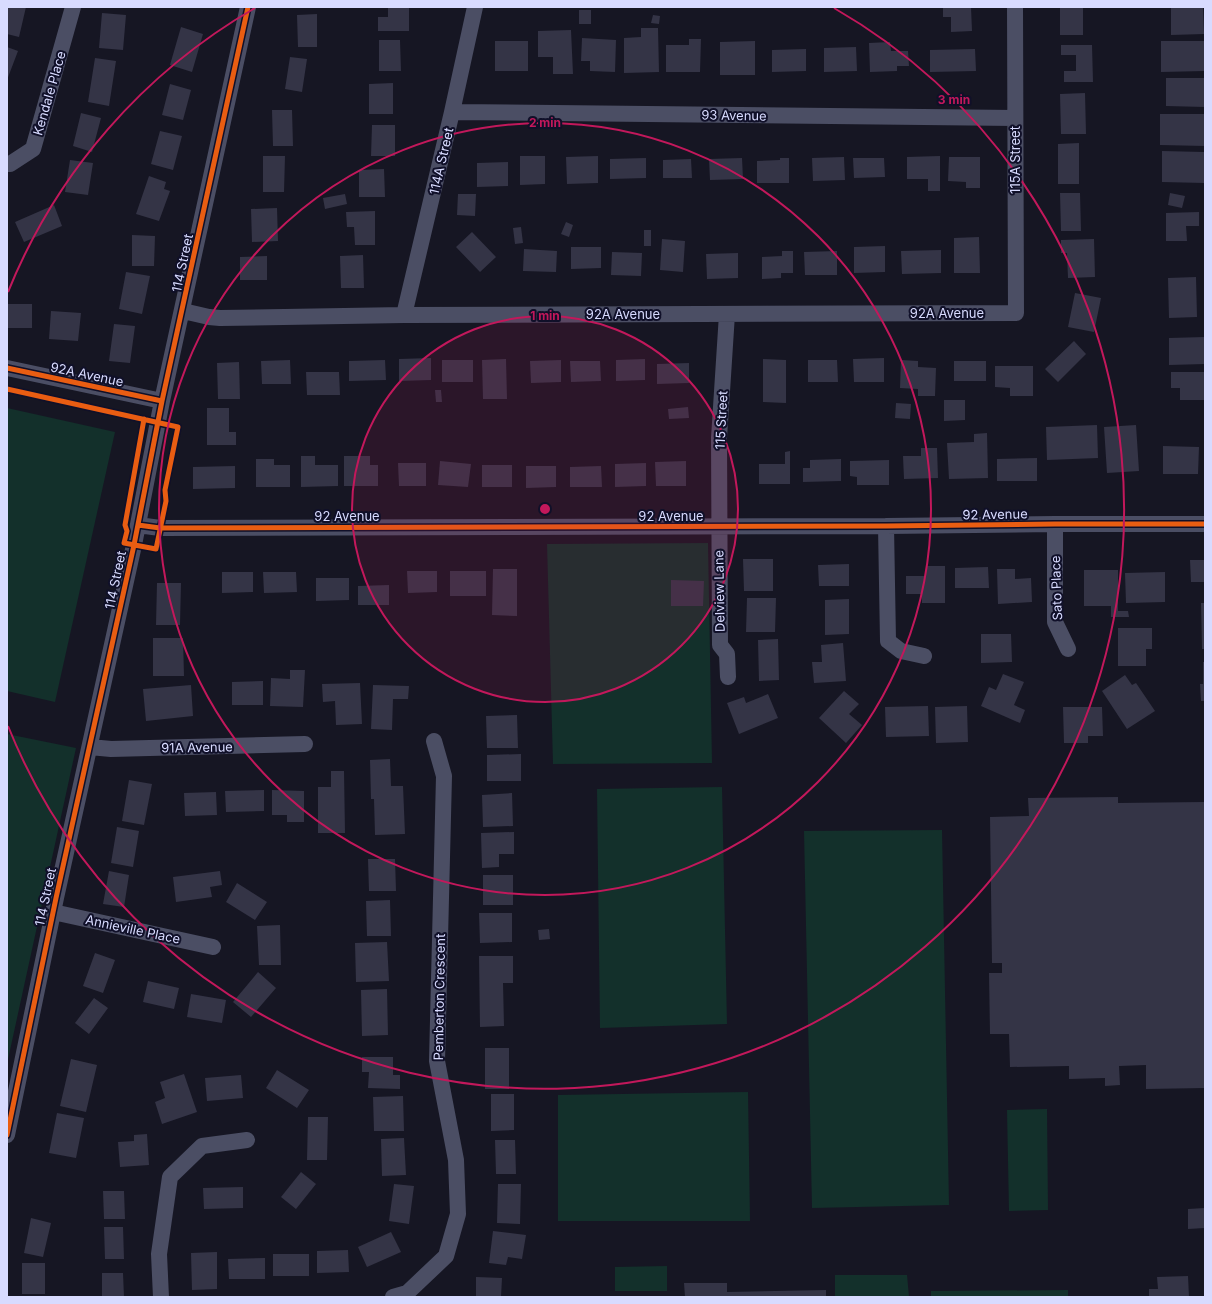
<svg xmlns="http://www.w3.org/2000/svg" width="1212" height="1304" font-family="Inter,sans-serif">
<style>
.green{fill:#13302b}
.building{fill:#343446}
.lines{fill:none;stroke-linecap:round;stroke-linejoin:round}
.minor{stroke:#4b4e64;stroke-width:16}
.cycleway-casing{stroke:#101029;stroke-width:8}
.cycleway{stroke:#e95d12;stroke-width:5}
.ring{fill:none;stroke:#c2185b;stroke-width:2}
.labels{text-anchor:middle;stroke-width:4;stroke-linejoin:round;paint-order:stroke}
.street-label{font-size:13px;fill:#d8dbff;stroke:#101029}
.centre{fill:#c2185b;stroke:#101029;stroke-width:2}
.ring-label{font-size:12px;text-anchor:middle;font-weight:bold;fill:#c2185b;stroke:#101029;stroke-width:4;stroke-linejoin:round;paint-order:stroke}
</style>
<rect width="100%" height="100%" fill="#161623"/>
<path class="green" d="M 7,408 L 115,432 L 55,702 L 7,691 Z
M 708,543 L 712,763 L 553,764 L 547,544 Z
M 7,734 L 76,748 L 7,1064 Z
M 722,787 L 727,1024 L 600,1028 L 597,789 Z
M 942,830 L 949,1205 L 812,1208 L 804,831 Z
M 748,1092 L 750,1221 L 558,1221 L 558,1095 Z
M 1047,1109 L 1048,1210 L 1009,1211 L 1007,1110 Z
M 667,1266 L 667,1291 L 615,1291 L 615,1267 Z
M 835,1275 L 907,1275 L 909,1297 L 835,1297 Z
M 1068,1290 L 1068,1297 L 931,1297 L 931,1291 Z"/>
<path class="building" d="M 7,7 L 26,7 L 19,37 L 7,34 Z
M 388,7 L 409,7 L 409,31 L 378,31 L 378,17 L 388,17 Z
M 943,7 L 971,7 L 972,31 L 951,32 L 951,17 L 943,17 Z
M 1060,7 L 1083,7 L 1083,35 L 1060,35 Z
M 1171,7 L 1203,7 L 1204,34 L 1171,35 Z
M 579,10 L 591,10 L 591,24 L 579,24 Z
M 102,13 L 126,15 L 123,50 L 99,48 Z
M 317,14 L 317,47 L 298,47 L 297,15 Z
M 653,15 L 660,16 L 659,24 L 651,23 Z
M 181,27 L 203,34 L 192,72 L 170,65 Z
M 641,28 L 658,28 L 659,72 L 624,73 L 624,38 L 641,37 Z
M 571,30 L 573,74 L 553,74 L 553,57 L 538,57 L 538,31 Z
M 582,38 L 616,40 L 615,72 L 590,71 L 590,61 L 581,61 Z
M 689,39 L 701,39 L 700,72 L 666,72 L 666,45 L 689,45 Z
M 379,40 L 400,40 L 401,71 L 379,71 Z
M 495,41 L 528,41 L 528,71 L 495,71 Z
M 755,41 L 755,75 L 720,75 L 720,42 Z
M 1161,41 L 1205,41 L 1205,71 L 1161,72 Z
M 890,42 L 891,51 L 908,51 L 909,66 L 897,66 L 897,71 L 870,72 L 869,43 Z
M 1061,45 L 1092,45 L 1093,82 L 1064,82 L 1064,71 L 1076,71 L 1076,55 L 1061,55 Z
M 7,47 L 18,51 L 7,80 Z
M 856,47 L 857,71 L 824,72 L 824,48 Z
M 806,49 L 806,71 L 772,72 L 772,50 Z
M 975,49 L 976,71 L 930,72 L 930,50 Z
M 290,57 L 307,59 L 302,92 L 285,89 Z
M 95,58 L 116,61 L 109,106 L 88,102 Z
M 1166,78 L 1205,78 L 1205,107 L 1166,106 Z
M 393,83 L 393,114 L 369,114 L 369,84 Z
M 170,84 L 191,90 L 183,120 L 162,115 Z
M 1085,93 L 1086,134 L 1061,134 L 1060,94 Z
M 272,110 L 292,110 L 293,146 L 273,146 Z
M 81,113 L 101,118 L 92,152 L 73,146 Z
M 1160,114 L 1205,114 L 1205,146 L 1160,145 Z
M 372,125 L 395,125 L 395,156 L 371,156 Z
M 160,131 L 182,136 L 173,170 L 151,164 Z
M 1079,143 L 1079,184 L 1058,184 L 1058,144 Z
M 1162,151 L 1204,152 L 1205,183 L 1162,182 Z
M 263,156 L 285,156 L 284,192 L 263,192 Z
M 520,156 L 545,156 L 545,184 L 520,185 Z
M 598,156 L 598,183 L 567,184 L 566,157 Z
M 940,156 L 940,191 L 928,191 L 928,179 L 907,179 L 907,157 Z
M 844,157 L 845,180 L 813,181 L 812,158 Z
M 949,157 L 980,157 L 980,188 L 966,188 L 966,182 L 948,181 Z
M 646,158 L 646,178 L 610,179 L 610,159 Z
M 742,158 L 743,179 L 710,180 L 709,159 Z
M 780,158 L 789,158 L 789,183 L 757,183 L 757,161 L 780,160 Z
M 853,158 L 884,158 L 885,177 L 854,178 Z
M 691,159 L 692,178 L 663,178 L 663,160 Z
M 70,160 L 93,163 L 88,195 L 65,192 Z
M 508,162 L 508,186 L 477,187 L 477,163 Z
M 384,169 L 385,197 L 359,197 L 359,170 Z
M 149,176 L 166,182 L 164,189 L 170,191 L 159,221 L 136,214 Z
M 1060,193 L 1080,193 L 1081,231 L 1061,231 Z
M 1170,193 L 1185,196 L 1182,208 L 1168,205 Z
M 345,194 L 347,204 L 325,209 L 323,198 Z
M 458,194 L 476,194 L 475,216 L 457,215 Z
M 54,205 L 62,226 L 24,242 L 15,222 Z
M 277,208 L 278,241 L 252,242 L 251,209 Z
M 375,211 L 375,245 L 355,245 L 354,227 L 347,227 L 346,212 Z
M 1199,212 L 1199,226 L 1186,226 L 1187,241 L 1166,241 L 1166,213 Z
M 566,222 L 573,225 L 569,237 L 561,234 Z
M 521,227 L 523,243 L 515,244 L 513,228 Z
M 644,230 L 651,230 L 651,246 L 644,246 Z
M 472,232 L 496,257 L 480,272 L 456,247 Z
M 132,235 L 155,236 L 154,266 L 132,266 Z
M 979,237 L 980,273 L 954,273 L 954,238 Z
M 662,239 L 685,241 L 683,272 L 660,270 Z
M 1094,239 L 1095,277 L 1068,278 L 1067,253 L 1061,253 L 1061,240 Z
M 885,246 L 885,272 L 854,273 L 854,247 Z
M 571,247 L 601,247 L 601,268 L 571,269 Z
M 524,249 L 557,251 L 556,272 L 523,271 Z
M 941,250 L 941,273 L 902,274 L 901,251 Z
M 782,251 L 793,251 L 793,273 L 781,273 L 781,278 L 762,279 L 762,257 L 782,256 Z
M 837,251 L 837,275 L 805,275 L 804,252 Z
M 612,252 L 642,253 L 641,276 L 611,275 Z
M 738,253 L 738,278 L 707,279 L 706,254 Z
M 363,255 L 364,288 L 341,288 L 340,256 Z
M 267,256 L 267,280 L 240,280 L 240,257 Z
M 126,272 L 150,276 L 142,314 L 119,309 Z
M 1196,277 L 1197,317 L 1169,318 L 1168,278 Z
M 1075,293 L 1101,298 L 1094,332 L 1068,327 Z
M 7,304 L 32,304 L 32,328 L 7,328 Z
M 51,311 L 81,313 L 78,341 L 49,339 Z
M 114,324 L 135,326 L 130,363 L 109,361 Z
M 1205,337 L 1205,364 L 1169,365 L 1169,338 Z
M 1074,341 L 1086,354 L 1058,382 L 1045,369 Z
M 431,358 L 431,380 L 399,381 L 399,359 Z
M 884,358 L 884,382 L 854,382 L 853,359 Z
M 506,359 L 507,399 L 483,399 L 482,360 Z
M 645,359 L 645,380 L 616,381 L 616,360 Z
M 763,359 L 786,360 L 786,403 L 763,402 Z
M 290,360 L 291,384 L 262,384 L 261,361 Z
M 385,360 L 386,380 L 349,381 L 349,361 Z
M 442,360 L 473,360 L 473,382 L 442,382 Z
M 561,360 L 561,382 L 531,383 L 530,361 Z
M 808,360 L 837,360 L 838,382 L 808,382 Z
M 901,360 L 918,361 L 918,367 L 936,368 L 935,396 L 918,396 L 918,389 L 900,388 Z
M 570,361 L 600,361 L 601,381 L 571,382 Z
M 954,361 L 986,361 L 986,381 L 954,381 Z
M 239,362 L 240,399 L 218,399 L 217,363 Z
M 689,363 L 689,383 L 657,384 L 657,364 Z
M 995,366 L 1033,366 L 1033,396 L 1010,396 L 1010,388 L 995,387 Z
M 306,372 L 339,372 L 340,395 L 307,395 Z
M 1171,372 L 1205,372 L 1205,400 L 1180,400 L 1180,388 L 1171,388 Z
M 435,390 L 441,390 L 442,402 L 436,402 Z
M 944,400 L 965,400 L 965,420 L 944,421 Z
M 896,403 L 911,404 L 910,419 L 895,418 Z
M 688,407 L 689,418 L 669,419 L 668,409 Z
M 207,408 L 229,408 L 229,432 L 236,432 L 236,445 L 207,445 Z
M 1097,425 L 1098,458 L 1047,460 L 1046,427 Z
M 1136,425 L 1139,471 L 1107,473 L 1104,427 Z
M 987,433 L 988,478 L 949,479 L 947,443 L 974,442 L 974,434 Z
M 1163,446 L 1199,447 L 1198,474 L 1163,474 Z
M 921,448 L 937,448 L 938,478 L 904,479 L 903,456 L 921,456 Z
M 790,451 L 790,484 L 759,484 L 759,464 L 785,464 L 785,452 Z
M 301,456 L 315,456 L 315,465 L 338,465 L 338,486 L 301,487 Z
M 344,456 L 370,456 L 370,465 L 378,465 L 378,486 L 344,486 Z
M 1037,458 L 1037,481 L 997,481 L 997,459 Z
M 256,459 L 274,459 L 274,465 L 290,465 L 290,487 L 256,487 Z
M 841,459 L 841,481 L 803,482 L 803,468 L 810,468 L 810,460 Z
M 889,460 L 889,485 L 857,485 L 857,477 L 850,476 L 850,461 Z
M 440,461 L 471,464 L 468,487 L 438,485 Z
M 686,461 L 686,486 L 656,486 L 655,462 Z
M 398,463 L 426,463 L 426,486 L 399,486 Z
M 646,463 L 646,486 L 615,487 L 615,464 Z
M 482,465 L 512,465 L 512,487 L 482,487 Z
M 235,466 L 235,488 L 193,489 L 193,467 Z
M 526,466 L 556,466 L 556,487 L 526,488 Z
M 601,466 L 602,487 L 570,487 L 570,467 Z
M 743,559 L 773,559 L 773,591 L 744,591 Z
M 1190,560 L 1205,560 L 1205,582 L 1191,582 Z
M 849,564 L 849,586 L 819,586 L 818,565 Z
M 926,566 L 945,566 L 945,603 L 922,603 L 922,594 L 906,594 L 906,576 L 926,576 Z
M 988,567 L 989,588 L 955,588 L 955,568 Z
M 493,569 L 517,569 L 517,616 L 492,615 Z
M 997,569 L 1015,569 L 1015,579 L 1031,578 L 1032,602 L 998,604 Z
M 1084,570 L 1118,570 L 1118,611 L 1128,611 L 1129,617 L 1111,617 L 1111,606 L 1084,606 Z
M 407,571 L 437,571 L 437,592 L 408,593 Z
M 450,571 L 486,571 L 486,596 L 450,596 Z
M 222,572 L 253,572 L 253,592 L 222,593 Z
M 263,572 L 296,572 L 297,592 L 264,593 Z
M 1165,572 L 1165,602 L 1126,603 L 1125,573 Z
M 316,578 L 349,578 L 349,600 L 316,601 Z
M 671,580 L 704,581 L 703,606 L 671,606 Z
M 157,583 L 181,583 L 180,625 L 156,625 Z
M 389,585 L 389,605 L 358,605 L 358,586 Z
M 747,598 L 776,598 L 775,632 L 746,632 Z
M 849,599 L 849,634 L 825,635 L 825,600 Z
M 1201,603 L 1205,603 L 1205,649 L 1202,649 Z
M 1118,628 L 1152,628 L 1152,649 L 1146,649 L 1146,666 L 1118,666 Z
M 981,634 L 1011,634 L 1012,662 L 981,663 Z
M 153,638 L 183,638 L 184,676 L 153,676 Z
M 778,639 L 779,680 L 759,681 L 758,640 Z
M 843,643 L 846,681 L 814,683 L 812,662 L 822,662 L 821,645 Z
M 1203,662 L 1205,662 L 1205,701 L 1201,701 L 1200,684 L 1203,684 Z
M 290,670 L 305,670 L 303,707 L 270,706 L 271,678 L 290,679 Z
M 1003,674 L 1024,682 L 1014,705 L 1025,710 L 1020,723 L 981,706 L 989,687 L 996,690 Z
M 1125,675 L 1132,685 L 1136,683 L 1155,711 L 1127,729 L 1102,691 Z
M 263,681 L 263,705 L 232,705 L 232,682 Z
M 360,683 L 362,724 L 336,725 L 335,701 L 323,702 L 322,684 Z
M 191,685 L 193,716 L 146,721 L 143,689 Z
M 373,685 L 409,686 L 408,699 L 393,699 L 392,730 L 371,729 Z
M 844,691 L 859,704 L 849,714 L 862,725 L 846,743 L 819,718 Z
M 768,694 L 778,718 L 739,734 L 727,703 L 744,697 L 746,703 Z
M 928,706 L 929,736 L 886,737 L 885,707 Z
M 967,706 L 968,742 L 936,743 L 935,707 Z
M 1063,707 L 1102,707 L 1103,736 L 1088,736 L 1088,743 L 1064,743 Z
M 517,715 L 518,748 L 487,748 L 486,716 Z
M 521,754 L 521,781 L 487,781 L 487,755 Z
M 390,759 L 391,786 L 403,786 L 405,834 L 375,835 L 374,799 L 371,799 L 370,760 Z
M 331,771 L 344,771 L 345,833 L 318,833 L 318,787 L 331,787 Z
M 129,780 L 152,784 L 144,825 L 122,821 Z
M 264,790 L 264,811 L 226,812 L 225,791 Z
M 272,790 L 304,791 L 304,822 L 287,822 L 287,815 L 272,815 Z
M 216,792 L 217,815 L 185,816 L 184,793 Z
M 512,793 L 513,826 L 483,827 L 482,795 Z
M 1118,797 L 1118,803 L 1204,802 L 1205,1088 L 1146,1089 L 1146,1065 L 1119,1066 L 1120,1085 L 1105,1086 L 1105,1078 L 1069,1079 L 1069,1066 L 1010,1067 L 1009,1034 L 990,1034 L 989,973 L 1002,973 L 1002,963 L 992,963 L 990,817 L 1029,816 L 1028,798 Z
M 117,827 L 139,831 L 133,867 L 111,863 Z
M 514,832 L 514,854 L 499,854 L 499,867 L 482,868 L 481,833 Z
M 368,859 L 395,859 L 396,891 L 369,891 Z
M 109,871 L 129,875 L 124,907 L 103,904 Z
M 220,871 L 222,885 L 210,887 L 212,897 L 176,902 L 173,877 Z
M 483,875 L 513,875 L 513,905 L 483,905 Z
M 237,883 L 267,902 L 255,920 L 226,902 Z
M 390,900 L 391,936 L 367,936 L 366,901 Z
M 479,913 L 512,913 L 512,942 L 480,943 Z
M 280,925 L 281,965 L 259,965 L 257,926 Z
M 549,929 L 550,939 L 539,940 L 538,930 Z
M 387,942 L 389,981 L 356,982 L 355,943 Z
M 95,953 L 115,960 L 103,993 L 83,986 Z
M 479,956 L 513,956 L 513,983 L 503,983 L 504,1026 L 480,1027 Z
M 258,972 L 276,988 L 251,1017 L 233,1002 Z
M 148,981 L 179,988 L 174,1009 L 143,1002 Z
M 387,989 L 388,1035 L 362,1036 L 361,990 Z
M 191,994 L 226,1000 L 222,1023 L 187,1017 Z
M 94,998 L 108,1008 L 89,1034 L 75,1023 Z
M 485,1048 L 509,1048 L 509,1089 L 485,1089 Z
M 362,1057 L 393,1057 L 393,1075 L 400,1075 L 400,1089 L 368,1088 L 369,1072 L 362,1072 Z
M 71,1059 L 97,1065 L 86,1112 L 60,1106 Z
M 277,1070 L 309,1090 L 297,1108 L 266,1088 Z
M 184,1074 L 197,1112 L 162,1124 L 155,1102 L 165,1098 L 160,1082 Z
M 241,1075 L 243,1098 L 207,1101 L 205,1078 Z
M 491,1094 L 514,1094 L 514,1130 L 491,1131 Z
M 403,1096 L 404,1131 L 374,1131 L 373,1097 Z
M 57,1113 L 84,1118 L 76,1158 L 49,1153 Z
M 308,1117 L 328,1117 L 327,1160 L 307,1160 Z
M 147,1134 L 149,1165 L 120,1167 L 118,1142 L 134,1141 L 134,1135 Z
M 404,1138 L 406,1175 L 382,1176 L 381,1139 Z
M 495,1140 L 515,1140 L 516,1174 L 496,1174 Z
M 301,1172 L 316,1184 L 296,1209 L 281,1197 Z
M 394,1184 L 414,1186 L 409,1224 L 389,1221 Z
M 498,1184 L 521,1184 L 520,1224 L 497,1223 Z
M 243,1187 L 243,1208 L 204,1209 L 203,1188 Z
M 103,1191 L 124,1191 L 125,1219 L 104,1219 Z
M 1205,1208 L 1205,1228 L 1188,1229 L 1188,1209 Z
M 31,1218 L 51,1223 L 43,1257 L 24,1253 Z
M 104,1227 L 123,1227 L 124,1259 L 105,1259 Z
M 493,1231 L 526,1235 L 522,1259 L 508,1257 L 506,1265 L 489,1263 Z
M 391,1232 L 401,1252 L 367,1267 L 358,1247 Z
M 348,1250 L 349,1272 L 317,1273 L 317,1251 Z
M 217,1252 L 217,1289 L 192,1290 L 191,1253 Z
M 273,1254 L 309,1254 L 309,1276 L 273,1276 Z
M 265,1258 L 265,1279 L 229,1279 L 228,1259 Z
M 22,1263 L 45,1263 L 45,1294 L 22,1294 Z
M 102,1273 L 123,1273 L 124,1297 L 102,1297 Z
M 1188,1276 L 1189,1297 L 1149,1297 L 1149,1289 L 1158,1289 L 1157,1277 Z
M 476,1277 L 502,1278 L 501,1297 L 476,1297 Z
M 684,1283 L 727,1283 L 727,1292 L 826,1290 L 826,1297 L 685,1297 Z"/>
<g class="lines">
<path class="minor" d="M 452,112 L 1015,118
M 7,164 L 10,164 L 33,149 L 73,7
M 183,311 L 209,317 L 220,318 L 404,315 L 1016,313 L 1015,7
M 727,314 L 719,438 L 720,645 L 727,654 L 728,677
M 404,315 L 452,112 L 475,7
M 7,368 L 162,401
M 1055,524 L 1055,622 L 1068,649
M 138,525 L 160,528 L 886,526 L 1055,524 L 1205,524
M 886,526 L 888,641 L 901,651 L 924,656
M 90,747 L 111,749 L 305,744
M 53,912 L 213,947
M 7,1135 L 56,898 L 134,545 L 162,401 L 248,7
M 161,1297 L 159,1254 L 170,1177 L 202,1146 L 247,1140
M 393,1297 L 407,1293 L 446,1256 L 458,1214 L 456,1160 L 437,1061 L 444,776 L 434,741"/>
<defs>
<path id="cycleway" d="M 7,368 L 162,401
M 7,389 L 178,427 L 165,490 L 166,501 L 156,549 L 124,543 L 127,531 L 125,525 L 144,419
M 138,525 L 160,528 L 886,526 L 1055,524 L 1205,524
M 7,1135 L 56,898 L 134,545 L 162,401 L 248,7"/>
</defs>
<use href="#cycleway" class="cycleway-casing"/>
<use href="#cycleway" class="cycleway"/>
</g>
<circle cx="545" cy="509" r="193" fill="#c2185b" fill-opacity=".12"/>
<g class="ring">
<circle cx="545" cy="509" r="193"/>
<circle cx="545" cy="509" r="386"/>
<path d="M8 292A579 579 0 0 1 255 8M834 8A579 579 0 1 1 8 726"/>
</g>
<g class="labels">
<g class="street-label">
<text transform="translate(49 93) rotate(-74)" y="5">Kendale Place</text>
<text transform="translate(734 115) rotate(1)" y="5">93 Avenue</text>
<text transform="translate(1015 160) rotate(-90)" y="5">115A Street</text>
<text transform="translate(441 161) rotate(-77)" y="5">114A Street</text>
<text transform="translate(182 263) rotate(-78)" y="5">114 Street</text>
<text x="947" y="318">92A Avenue</text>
<text x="623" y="319">92A Avenue</text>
<text transform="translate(87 374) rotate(12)" y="5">92A Avenue</text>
<text transform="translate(721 420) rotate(-87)" y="5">115 Street</text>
<text transform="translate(995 514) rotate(-1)" y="5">92 Avenue</text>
<text x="347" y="521">92 Avenue</text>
<text x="671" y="521">92 Avenue</text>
<text transform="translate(115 580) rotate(-78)" y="5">114 Street</text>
<text transform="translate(1056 588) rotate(-92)" y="5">Sato Place</text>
<text transform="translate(719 591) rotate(-91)" y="5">Delview Lane</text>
<text transform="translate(197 747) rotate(-1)" y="5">91A Avenue</text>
<text transform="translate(45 897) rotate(-78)" y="5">114 Street</text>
<text transform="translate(133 929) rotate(12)" y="5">Annieville Place</text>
<text transform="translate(439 997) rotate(-89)" y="5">Pemberton Crescent</text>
</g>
</g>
<circle cx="545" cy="509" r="6" class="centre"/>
<g class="ring-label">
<text x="954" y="104">3 min</text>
<text x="545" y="127">2 min</text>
<text x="545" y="320">1 min</text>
</g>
<rect width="1212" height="1304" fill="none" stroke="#d8dbff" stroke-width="16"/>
</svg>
